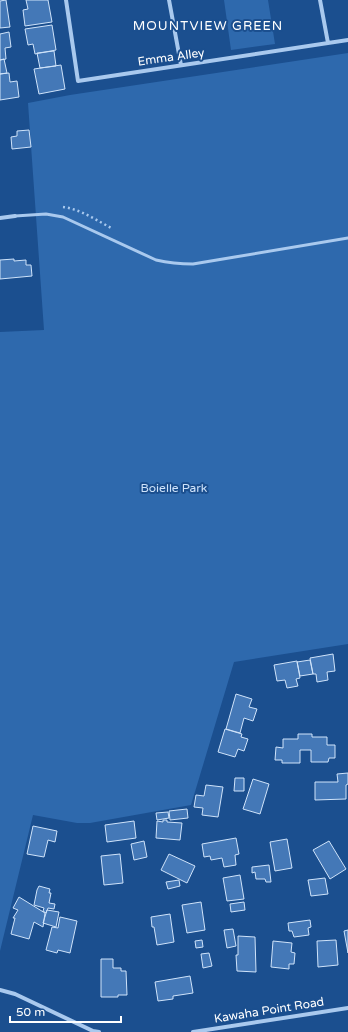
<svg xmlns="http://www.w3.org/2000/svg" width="348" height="1032" font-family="'Varela Round',sans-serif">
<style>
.green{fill:#2e69ad}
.building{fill:#4478b7;stroke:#cfe3fa}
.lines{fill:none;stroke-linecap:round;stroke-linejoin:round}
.path{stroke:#a9c9ee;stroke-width:2.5;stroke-dasharray:2 3;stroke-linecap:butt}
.lane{stroke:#a9c9ee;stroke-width:3}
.street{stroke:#a9c9ee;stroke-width:4}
.labels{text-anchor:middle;stroke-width:4;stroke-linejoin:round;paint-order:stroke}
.street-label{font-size:12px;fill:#fff;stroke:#1b4f8f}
.park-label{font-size:12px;fill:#cfe3fa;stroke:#1b4f8f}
.neighbourhood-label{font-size:13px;letter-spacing:1px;fill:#fff;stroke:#1b4f8f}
</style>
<rect width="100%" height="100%" fill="#1b4f8f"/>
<path class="green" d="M 224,0 L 268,0 L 275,44 L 231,50 Z
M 348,53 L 348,644 L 234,662 L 191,805 L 90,823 L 77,823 L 33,815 L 0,951 L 0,332 L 44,330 L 28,103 L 70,95 Z"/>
<path class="building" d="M 6,0 L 10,27 L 0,28 L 0,1 Z
M 26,0 L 48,0 L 52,22 L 25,26 L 23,10 L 28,9 Z
M 52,25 L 56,50 L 35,54 L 33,44 L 28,45 L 25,29 Z
M 9,32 L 11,47 L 5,48 L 6,59 L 0,60 L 0,34 Z
M 54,51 L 56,66 L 40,68 L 37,53 Z
M 4,59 L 7,73 L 0,74 L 0,60 Z
M 61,65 L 65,89 L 39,94 L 34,69 Z
M 9,73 L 10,82 L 17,81 L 19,97 L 0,100 L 0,74 Z
M 29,130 L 31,147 L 12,149 L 11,137 L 17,136 L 17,131 Z
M 14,259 L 14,261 L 26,260 L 26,265 L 31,265 L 32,276 L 0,279 L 0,260 Z
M 333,654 L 335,671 L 327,672 L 328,680 L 317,682 L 316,674 L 313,674 L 310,658 Z
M 310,660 L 313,674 L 300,676 L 297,662 Z
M 297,661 L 300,678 L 296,679 L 298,686 L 287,688 L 285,680 L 277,681 L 274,665 Z
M 236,694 L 252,699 L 249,707 L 257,709 L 253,721 L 244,718 L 240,733 L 226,729 Z
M 225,729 L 242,734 L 241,737 L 248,739 L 244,751 L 238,749 L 235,757 L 218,752 Z
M 298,734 L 312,734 L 312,737 L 327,737 L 327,745 L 335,745 L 335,758 L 329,758 L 328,762 L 311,762 L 311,750 L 300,750 L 300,763 L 282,763 L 282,760 L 275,760 L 276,747 L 283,748 L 283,739 L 298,739 Z
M 348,773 L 348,784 L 346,785 L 346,799 L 315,800 L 315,782 L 338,782 L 337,774 Z
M 235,778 L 244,778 L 244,791 L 234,791 Z
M 253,779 L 269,784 L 260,814 L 243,809 Z
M 206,785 L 223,787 L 218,817 L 202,815 L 203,808 L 194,807 L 196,795 L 204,796 Z
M 187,809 L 188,818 L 170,820 L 169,811 Z
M 168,812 L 169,818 L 157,820 L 156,813 Z
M 163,820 L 167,820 L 167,822 L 182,823 L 180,840 L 156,838 L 157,821 L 163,822 Z
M 134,821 L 136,838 L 107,842 L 105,825 Z
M 33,826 L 57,831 L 55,842 L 48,840 L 44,857 L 27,854 Z
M 236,838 L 239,854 L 235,855 L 236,865 L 224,867 L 222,858 L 211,860 L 210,856 L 204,857 L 202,844 Z
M 287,839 L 292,868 L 275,871 L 270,842 Z
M 144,841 L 147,857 L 134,860 L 131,844 Z
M 329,841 L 346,869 L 330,879 L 313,850 Z
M 120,854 L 123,883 L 104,885 L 101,856 Z
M 169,854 L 195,866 L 187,883 L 161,870 Z
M 269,865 L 271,882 L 266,882 L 265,879 L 256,879 L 255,872 L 252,873 L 252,867 Z
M 240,875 L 244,899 L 227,901 L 223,878 Z
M 325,878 L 328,894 L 311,896 L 308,880 Z
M 179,880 L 180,886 L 168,889 L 166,882 Z
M 39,886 L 50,889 L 49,893 L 51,893 L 49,903 L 55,904 L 54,909 L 48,908 L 46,913 L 43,911 L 44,908 L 34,905 L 37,890 Z
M 19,897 L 45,913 L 43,927 L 34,922 L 29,939 L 11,934 L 15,918 L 13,918 L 18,910 L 13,908 Z
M 201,902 L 205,930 L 187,933 L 182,905 Z
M 244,902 L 245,910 L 231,912 L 230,904 Z
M 47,910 L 59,912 L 56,927 L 43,923 Z
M 170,914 L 174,942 L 157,945 L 154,927 L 152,927 L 151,917 Z
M 60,917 L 77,921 L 70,953 L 58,950 L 57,953 L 46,950 L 52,927 L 58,928 Z
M 310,920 L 311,927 L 308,928 L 309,935 L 294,937 L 292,931 L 289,931 L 288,923 Z
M 233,929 L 236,946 L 227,948 L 224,930 Z
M 348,930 L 348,953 L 344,931 Z
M 238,936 L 255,937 L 256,972 L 237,971 L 236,955 L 238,955 Z
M 202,940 L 203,947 L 196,948 L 195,941 Z
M 336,940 L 338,965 L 318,967 L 317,941 Z
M 273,941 L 292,943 L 291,952 L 295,953 L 294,964 L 289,964 L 289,969 L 271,967 Z
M 209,953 L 212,966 L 203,968 L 201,954 Z
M 101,959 L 113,959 L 113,968 L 121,968 L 121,971 L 126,971 L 127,995 L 118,995 L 118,997 L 101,997 Z
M 190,976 L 193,993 L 173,996 L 173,999 L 158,1001 L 155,982 Z"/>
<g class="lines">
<path class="path" d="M 63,207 C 80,209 98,221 113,229"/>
<path class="lane" d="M 15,216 L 46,214 L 63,217 L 156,260 C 169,263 180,264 193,264 L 348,238"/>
<path class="street" d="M 66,0 L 78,81 L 348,40
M 169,0 L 181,65
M 320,0 L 328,43
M 0,218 L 15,216
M 0,990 L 15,994 L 93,1031 L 99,1032
M 193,1032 L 348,1008"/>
</g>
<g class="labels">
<g class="street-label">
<text transform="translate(171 57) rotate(-8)" y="4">Emma Alley</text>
<text transform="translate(269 1010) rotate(-9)" y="4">Kawaha Point Road</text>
</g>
<g class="park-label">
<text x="174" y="492">Boielle Park</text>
</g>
<g class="neighbourhood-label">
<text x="208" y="30">MOUNTVIEW GREEN</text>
</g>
</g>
<path d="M10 1016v6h111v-6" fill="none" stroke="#ffffff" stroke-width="2"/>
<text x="16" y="1016" font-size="12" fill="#ffffff" stroke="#1b4f8f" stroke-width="3" paint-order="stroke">50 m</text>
</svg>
